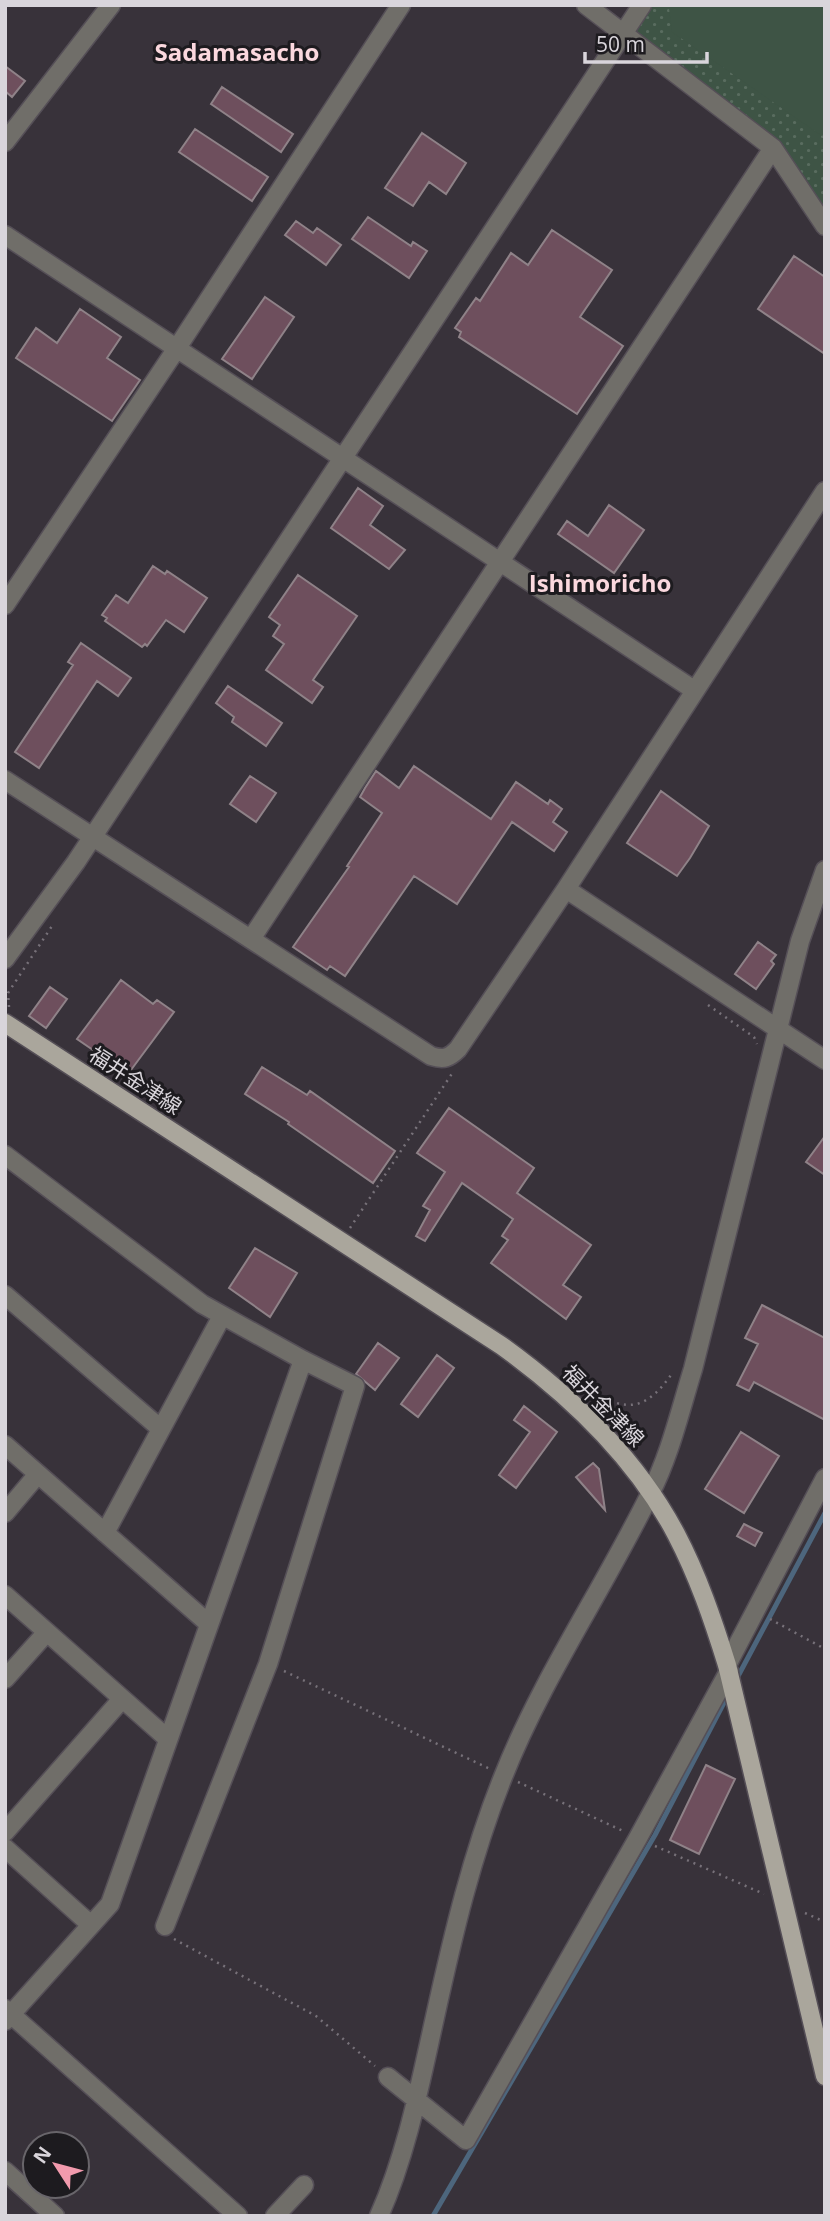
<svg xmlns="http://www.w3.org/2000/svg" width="830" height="2221" font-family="'Open Sans','Noto Sans JP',sans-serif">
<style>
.grass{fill:url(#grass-dots)}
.garden{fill:#3e5445}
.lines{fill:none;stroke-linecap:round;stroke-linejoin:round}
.stream{stroke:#4d667d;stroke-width:5}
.building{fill:#6e4f5d;stroke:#8f8288;stroke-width:2}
.minor-casing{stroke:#554f57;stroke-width:21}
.major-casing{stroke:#554f57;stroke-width:21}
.path{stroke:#777179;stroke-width:2.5;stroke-dasharray:2 5;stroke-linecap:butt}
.minor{stroke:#706e69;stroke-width:18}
.major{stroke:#aaa69c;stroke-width:18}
.labels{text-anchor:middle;stroke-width:6;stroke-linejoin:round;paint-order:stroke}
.street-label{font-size:21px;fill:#d9d5db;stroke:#1d1b1f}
.quarter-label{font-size:24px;font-weight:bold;fill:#fbd8de;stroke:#1d1b1f}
</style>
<defs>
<pattern id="grass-dots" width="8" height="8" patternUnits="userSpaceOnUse" patternTransform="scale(1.75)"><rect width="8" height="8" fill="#3e5445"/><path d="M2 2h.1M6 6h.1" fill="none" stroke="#596c5f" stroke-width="1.8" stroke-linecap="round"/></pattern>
</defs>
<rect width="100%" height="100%" fill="#38323a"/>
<path class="grass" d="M 642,5 L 825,5 L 825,226 L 773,148 L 623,34 Z"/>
<path class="garden" d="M 671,5 L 825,5 L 825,133 L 822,136 L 672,32 L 669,8 Z"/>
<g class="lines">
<path class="stream" d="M 736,1680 L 825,1513
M 433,2216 L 655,1835 L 728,1695"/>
</g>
<path class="building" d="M 5,66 L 25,81 L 12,97 L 5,91 Z
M 222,87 L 293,134 L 281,152 L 211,104 Z
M 195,129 L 268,177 L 252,201 L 179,152 Z
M 422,133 L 466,163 L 446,194 L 429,182 L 413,206 L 385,188 Z
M 368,217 L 411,246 L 413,242 L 427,251 L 409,278 L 352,239 Z
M 296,221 L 313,233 L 317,228 L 341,245 L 326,265 L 285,235 Z
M 552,230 L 612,270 L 580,317 L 623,346 L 577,414 L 459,337 L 461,332 L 455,328 L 476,298 L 480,301 L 511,253 L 528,265 Z
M 794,256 L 825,277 L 825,354 L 758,309 Z
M 265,297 L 294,317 L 252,379 L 222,359 Z
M 80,309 L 121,337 L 107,358 L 140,380 L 112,421 L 16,358 L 36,328 L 57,343 Z
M 358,488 L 383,506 L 370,525 L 405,550 L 389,569 L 331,528 Z
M 609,505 L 644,530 L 614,573 L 558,534 L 567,521 L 588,536 Z
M 153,566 L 165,574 L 167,571 L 207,598 L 184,632 L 166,620 L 147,646 L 145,644 L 142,647 L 105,621 L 107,618 L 102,615 L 116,595 L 128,603 Z
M 298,575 L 357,616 L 313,680 L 323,687 L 312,703 L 266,670 L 284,644 L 273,636 L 280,625 L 269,617 Z
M 81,643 L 131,678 L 118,696 L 97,681 L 39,768 L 15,752 L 73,665 L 68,662 Z
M 228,686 L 282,723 L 266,746 L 232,722 L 234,717 L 216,703 Z
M 414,766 L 491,819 L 516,782 L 548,804 L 550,800 L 562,809 L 553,822 L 567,832 L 554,851 L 512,822 L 457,904 L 414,876 L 345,976 L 330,966 L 327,970 L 293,947 L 349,867 L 347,866 L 382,813 L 360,797 L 365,788 L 376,771 L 399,788 Z
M 250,776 L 276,793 L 256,822 L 230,804 Z
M 661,791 L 709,826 L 690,858 L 677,876 L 627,843 Z
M 758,942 L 776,955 L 771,961 L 774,964 L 756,989 L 735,974 Z
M 121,980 L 153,1004 L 157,1000 L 174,1012 L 128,1074 L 77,1039 Z
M 50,987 L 67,999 L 46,1028 L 29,1016 Z
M 262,1067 L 307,1095 L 310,1091 L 395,1151 L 373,1183 L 288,1124 L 289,1122 L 245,1094 Z
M 449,1108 L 534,1168 L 517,1193 L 591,1245 L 563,1285 L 581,1297 L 566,1319 L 491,1263 L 508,1240 L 502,1236 L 513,1219 L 462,1183 L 425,1241 L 416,1236 L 430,1210 L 423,1206 L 445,1172 L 417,1153 Z
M 825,1136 L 825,1175 L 806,1162 Z
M 255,1248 L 297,1273 L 270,1317 L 229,1288 Z
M 762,1305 L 825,1338 L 825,1420 L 754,1382 L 749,1391 L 737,1385 L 758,1344 L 745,1338 Z
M 378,1343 L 399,1358 L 375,1390 L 356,1374 Z
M 437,1355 L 454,1368 L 418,1417 L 401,1404 Z
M 524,1406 L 557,1432 L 516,1488 L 499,1475 L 530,1432 L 514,1420 Z
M 741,1432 L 779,1456 L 744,1513 L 705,1489 Z
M 593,1463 L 599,1469 L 605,1510 L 576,1477 Z
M 744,1524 L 762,1533 L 755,1546 L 737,1536 Z
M 706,1765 L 735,1779 L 699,1854 L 670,1840 Z"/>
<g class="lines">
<defs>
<path id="minor" d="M 586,5 L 773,148 L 825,226
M 5,142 L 111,5
M 5,235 L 694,690
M 5,605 L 177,348 L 401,5
M 5,780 L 431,1056 C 444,1060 449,1058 458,1049 L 566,889 L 825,491
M 566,889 L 825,1060
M 251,939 L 773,148
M 5,959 L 76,862 L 642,5
M 5,1155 L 202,1304 L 303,1360 L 355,1386 L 268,1664 L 165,1926
M 5,1295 L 161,1429
M 5,1445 L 209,1624
M 5,1513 L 38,1474
M 105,1533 L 222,1316
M 5,1595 L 168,1739
M 727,1665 L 825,1478
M 5,1679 L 47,1632
M 5,1832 L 122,1699
M 5,1848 L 91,1925
M 5,2009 L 238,2216
M 5,2021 L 110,1904 L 303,1360
M 388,2077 L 466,2140 L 638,1838 L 729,1671
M 5,2171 L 55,2216
M 275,2216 L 304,2185
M 379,2216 C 407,2153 420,2084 435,2017 C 453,1935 472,1854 503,1777 C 542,1678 603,1590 650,1494 C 670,1455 680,1411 693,1369 L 800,941 L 825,870"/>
<path id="major" d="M 5,1023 L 502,1346 C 571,1396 636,1458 676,1534 C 698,1576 713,1620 727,1665 L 825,2076"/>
</defs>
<use href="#minor" class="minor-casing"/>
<use href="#major" class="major-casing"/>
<path class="path" d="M 708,1005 L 754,1037 L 757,1044
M 9,1007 L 8,993 L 52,926
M 92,1058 L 122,1077
M 350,1228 L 453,1072
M 574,1380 C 617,1408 640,1421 673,1372
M 770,1619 L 825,1649
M 284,1671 L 490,1769
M 518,1782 L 623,1831
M 655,1846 L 764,1894
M 805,1913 L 825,1922
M 174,1939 L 316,2016 L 375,2066"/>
<use href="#minor" class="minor"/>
<use href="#major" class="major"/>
</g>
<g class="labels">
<g class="street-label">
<text transform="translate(135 1081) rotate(33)" y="7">福井金津線</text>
<text transform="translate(603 1406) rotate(45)" y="7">福井金津線</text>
</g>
<g class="quarter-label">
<text x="237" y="61">Sadamasacho</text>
<text x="600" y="592">Ishimoricho</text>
</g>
</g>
<rect width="830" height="2221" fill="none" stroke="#d9d5db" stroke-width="14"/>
<g transform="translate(56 2165) rotate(306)"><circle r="33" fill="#1d1b1f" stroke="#68656a" stroke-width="2"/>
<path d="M0-5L12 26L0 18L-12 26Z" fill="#f29aad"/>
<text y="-10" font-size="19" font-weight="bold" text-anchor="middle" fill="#d9d5db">N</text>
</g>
<path d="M585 52v10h122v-10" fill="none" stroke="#d9d5db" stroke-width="3.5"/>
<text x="596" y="52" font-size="21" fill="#d9d5db" stroke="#1d1b1f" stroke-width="5" paint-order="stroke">50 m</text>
</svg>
